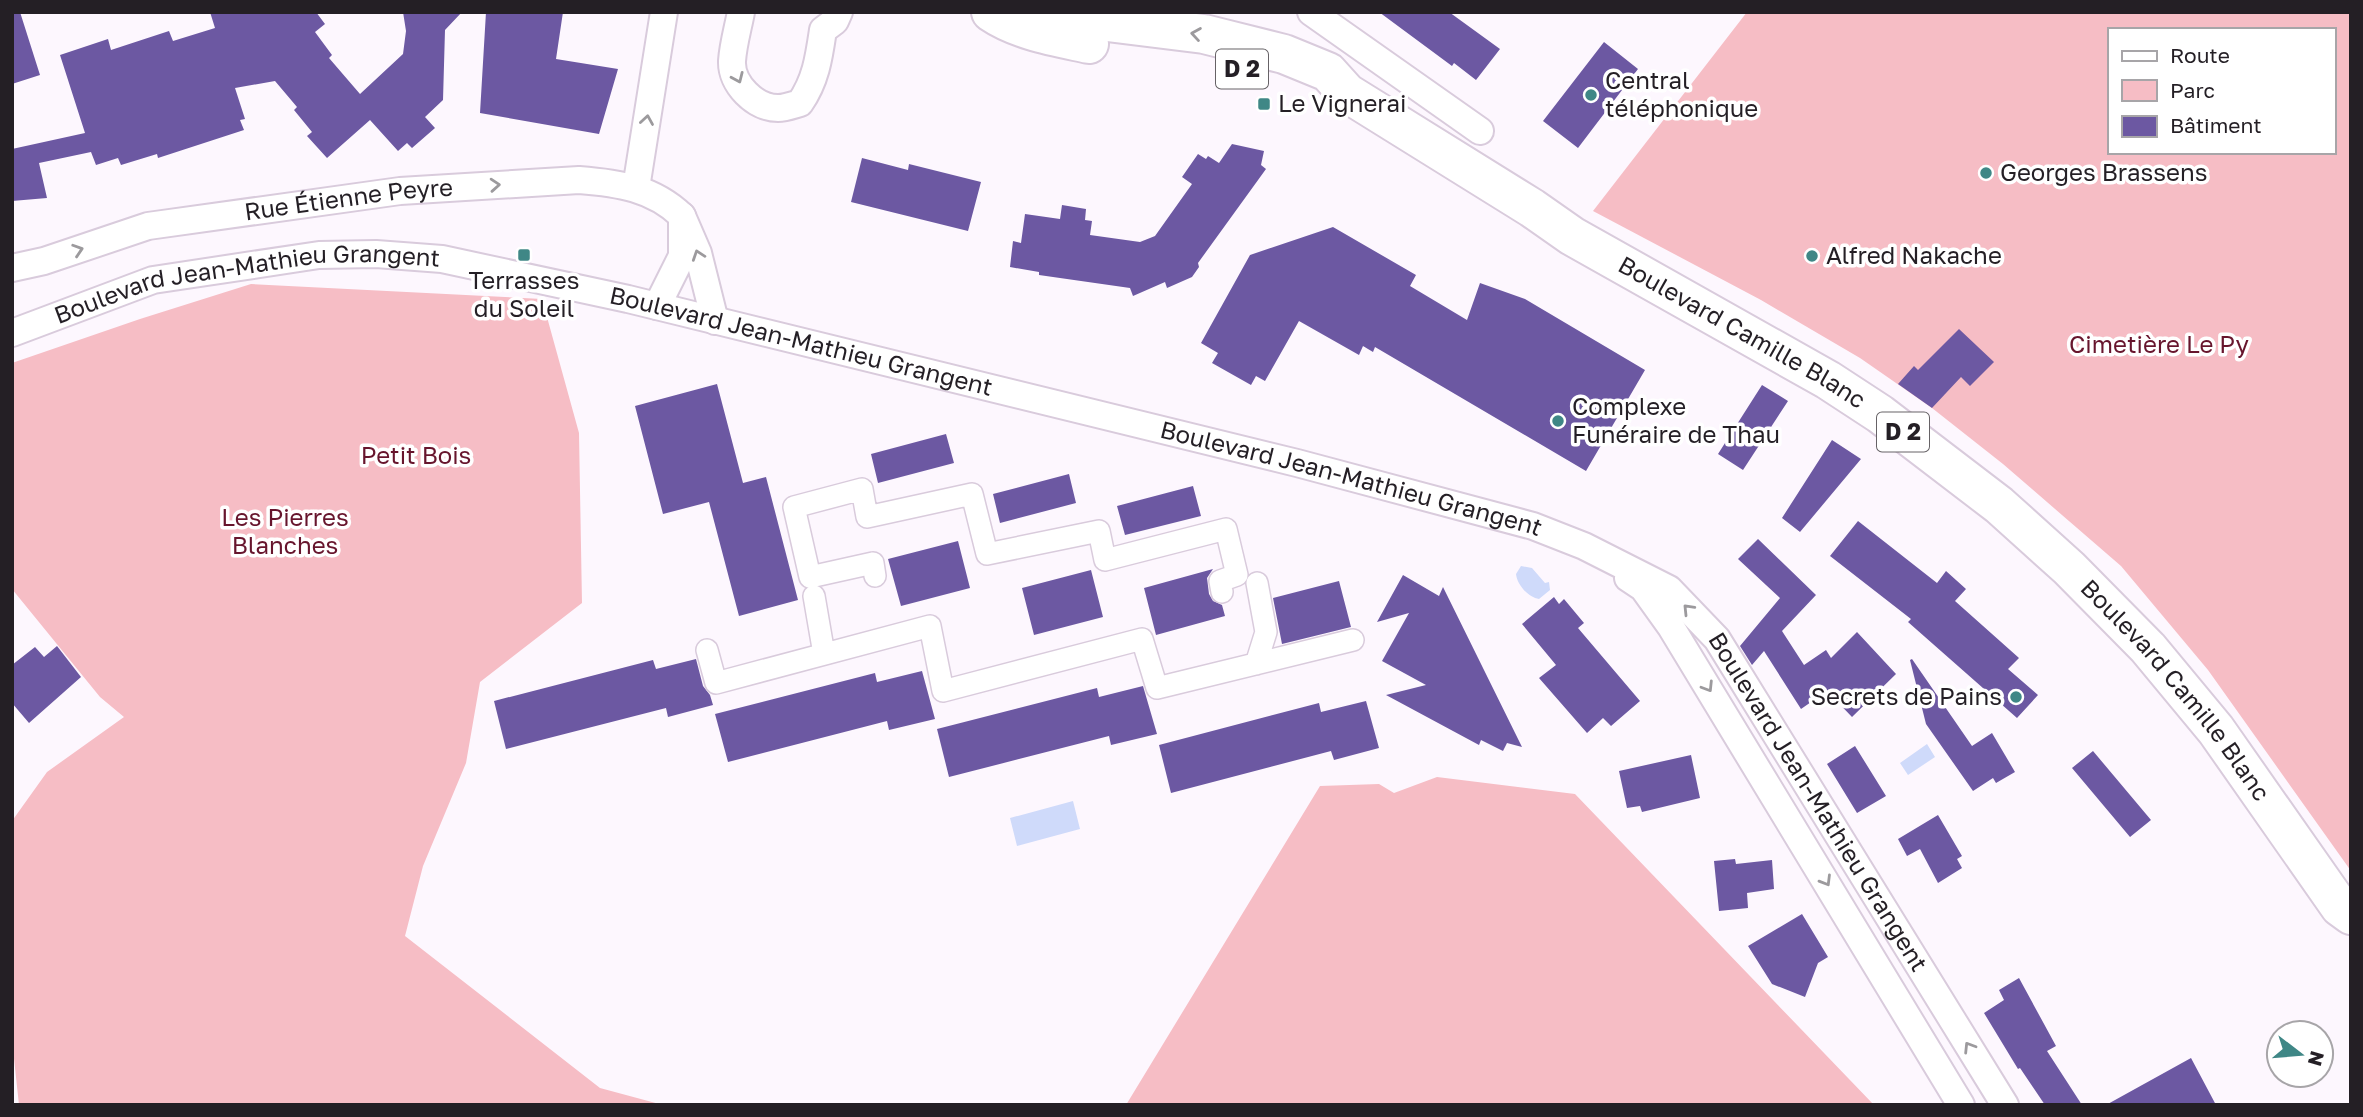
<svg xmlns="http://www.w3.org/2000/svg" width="2363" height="1117" font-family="'Golos Text',sans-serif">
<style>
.green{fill:#f6bdc5;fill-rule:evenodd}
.water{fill:#cfdafa}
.building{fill:#6c58a2}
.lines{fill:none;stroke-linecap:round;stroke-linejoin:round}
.pedestrian-casing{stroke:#d9cbdc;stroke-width:24}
.minor-casing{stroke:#d9cbdc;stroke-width:30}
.primary-casing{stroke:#d9cbdc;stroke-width:42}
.pedestrian{stroke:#fff;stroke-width:21}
.minor{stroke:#fff;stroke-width:26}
.primary{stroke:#fff;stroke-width:38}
.oneway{stroke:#9c9a9d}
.poi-dot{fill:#3f8786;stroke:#fff;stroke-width:2.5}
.labels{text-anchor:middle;stroke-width:7;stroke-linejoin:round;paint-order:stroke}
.shield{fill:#fff;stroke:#666266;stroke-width:2}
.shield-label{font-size:23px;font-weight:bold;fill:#241f25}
.poi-label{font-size:24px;fill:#241f25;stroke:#fff;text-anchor:start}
.street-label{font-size:24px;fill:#241f25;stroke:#fff}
.park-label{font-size:24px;fill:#67152d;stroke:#fff}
</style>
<rect width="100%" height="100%" fill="#fdf7fe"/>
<path class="green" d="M 1747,12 L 2351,12 L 2351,871 L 2208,670 L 2121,566 L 2003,464 L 1932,408 L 1860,358 L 1761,300 L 1593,211 ZM 2109,30 L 2333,30 L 2333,152 L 2109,152 Z
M 251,284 L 542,299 L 579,433 L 582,603 L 480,682 L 466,763 L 423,866 L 405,936 L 600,1088 L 663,1105 L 19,1105 L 12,1040 L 12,821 L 47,772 L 124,717 L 100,697 L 12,589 L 12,363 L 140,319 Z
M 1437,777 L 1575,794 L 1874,1105 L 1126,1105 L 1320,786 L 1379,784 L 1394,793 Z"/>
<path class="water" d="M 1521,566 L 1532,568 L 1545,583 L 1549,582 L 1550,590 L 1539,599 C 1529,598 1517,585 1516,574 Z
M 1927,744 L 1935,757 L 1908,775 L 1900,763 Z
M 1073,801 L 1080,829 L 1017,846 L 1010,818 Z"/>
<path class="building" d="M 12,12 L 20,12 L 40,75 L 12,84 Z
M 210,12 L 316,12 L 325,24 L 315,32 L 332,55 L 329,58 L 360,94 L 403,54 L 406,31 L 403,12 L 462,12 L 445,30 L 443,100 L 425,117 L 435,128 L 412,148 L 407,143 L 398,151 L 370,120 L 327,158 L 307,136 L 312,132 L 294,110 L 297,107 L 275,81 L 235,88 L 245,119 L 240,120 L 244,130 L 158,158 L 157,154 L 121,165 L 118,158 L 96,165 L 91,152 L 39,163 L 47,198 L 12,201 L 12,149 L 85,133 L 60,55 L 108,39 L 111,50 L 169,31 L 173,41 L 215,28 Z
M 486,12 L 563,12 L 556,59 L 618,69 L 599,134 L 480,113 Z
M 1379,12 L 1449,12 L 1500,49 L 1476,80 L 1454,63 L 1452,66 Z
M 1604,42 L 1638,69 L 1578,148 L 1543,121 Z
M 1232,144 L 1264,151 L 1261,165 L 1266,169 L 1198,263 L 1199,267 L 1192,277 L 1167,288 L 1165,282 L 1133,296 L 1130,288 L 1039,275 L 1039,272 L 1010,267 L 1013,241 L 1021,243 L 1025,214 L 1060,219 L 1062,205 L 1086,209 L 1085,220 L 1092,221 L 1090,235 L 1140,242 L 1155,236 L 1192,184 L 1182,177 L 1198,154 L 1206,159 L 1208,156 L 1219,163 Z
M 862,158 L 908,170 L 909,164 L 981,182 L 968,231 L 851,202 Z
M 1333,227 L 1416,275 L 1410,286 L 1467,320 L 1480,283 L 1525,299 L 1645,370 L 1586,471 L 1375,347 L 1373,352 L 1363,346 L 1359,355 L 1299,321 L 1265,381 L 1256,376 L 1251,385 L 1212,363 L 1218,353 L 1201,343 L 1250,255 Z
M 1959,329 L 1994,362 L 1970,386 L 1961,377 L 1932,408 L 1898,384 L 1914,366 L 1918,370 Z
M 717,384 L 743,483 L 766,477 L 798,600 L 739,616 L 709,502 L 663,514 L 635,406 Z
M 1762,385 L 1788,401 L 1743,470 L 1718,454 Z
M 946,434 L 954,463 L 878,483 L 871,454 Z
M 1832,440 L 1861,459 L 1800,532 L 1782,518 Z
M 1069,474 L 1076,503 L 1000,523 L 993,494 Z
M 1193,486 L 1201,516 L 1125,535 L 1117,506 Z
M 1858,521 L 1937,583 L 1946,571 L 1966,589 L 1955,601 L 2019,658 L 2008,669 L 2038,695 L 2017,718 L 1908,622 L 1911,619 L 1830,556 Z
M 1758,539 L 1816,595 L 1782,631 L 1804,665 L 1826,650 L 1831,658 L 1857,632 L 1896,674 L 1852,717 L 1827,691 L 1801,709 L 1764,651 L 1752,665 L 1740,646 L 1780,598 L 1738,559 Z
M 958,541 L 970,588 L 901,606 L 888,559 Z
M 1213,569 L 1207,578 L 1209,594 L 1213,601 L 1222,605 L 1225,616 L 1156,635 L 1144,588 Z
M 1091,570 L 1103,617 L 1034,635 L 1022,588 Z
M 1403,575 L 1439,596 L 1443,587 L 1522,747 L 1507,743 L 1503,751 L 1481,740 L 1479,745 L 1386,695 L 1426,685 L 1382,661 L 1409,613 L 1377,622 Z
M 1339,581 L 1351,627 L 1282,644 L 1273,598 Z
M 1554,597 L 1559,604 L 1564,599 L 1584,623 L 1578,628 L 1640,701 L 1611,726 L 1603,718 L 1587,733 L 1539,678 L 1556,665 L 1522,624 Z
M 57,646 L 81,677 L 29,723 L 12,703 L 12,665 L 35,647 L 44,657 Z
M 696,659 L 703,686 L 710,695 L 713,705 L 668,717 L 666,708 L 506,749 L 494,701 L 653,660 L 656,669 Z
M 1912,659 L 1972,746 L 1992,733 L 2015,772 L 1996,783 L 1993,778 L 1973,791 L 1926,724 L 1910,660 Z
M 922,671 L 935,719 L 889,730 L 887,721 L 728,762 L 715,714 L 875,673 L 877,682 Z
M 1143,686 L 1157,734 L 1111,745 L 1109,736 L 949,777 L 937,729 L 1097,688 L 1099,697 Z
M 1366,701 L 1379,748 L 1334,760 L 1331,751 L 1171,793 L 1159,745 L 1319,703 L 1321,712 Z
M 1855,746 L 1886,796 L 1857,813 L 1827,764 Z
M 2093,751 L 2151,820 L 2130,837 L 2072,768 Z
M 1691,755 L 1700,798 L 1642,812 L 1640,806 L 1627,808 L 1619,771 Z
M 1938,815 L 1962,856 L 1957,859 L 1962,868 L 1938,883 L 1920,849 L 1907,856 L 1898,839 Z
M 1735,859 L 1736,864 L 1772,860 L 1774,889 L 1747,893 L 1748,908 L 1719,911 L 1714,861 Z
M 1802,914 L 1828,957 L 1818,963 L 1805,997 L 1772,984 L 1748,946 Z
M 2019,978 L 2056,1046 L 2047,1051 L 2082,1105 L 2045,1105 L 2020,1068 L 2018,1069 L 1984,1013 L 2004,1000 L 1999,990 Z
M 2191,1058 L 2216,1105 L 2106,1105 Z"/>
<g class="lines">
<defs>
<path id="pedestrian" d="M 875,576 L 873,563 L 810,577 L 794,507 L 862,489 L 867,517 L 972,494 L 987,554 L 1099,531 L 1105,560 L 1226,529 L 1237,575 L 1220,581 L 1222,592
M 814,596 L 824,654
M 707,650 L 716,683 L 930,626 L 943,691 L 1142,639 L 1157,688 L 1353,640
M 1256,664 L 1266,632 L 1257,583"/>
<g id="minor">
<path d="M 741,12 C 738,28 733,45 732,61 C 731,84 755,108 778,108 C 785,108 793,105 800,103 C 816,80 819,57 823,30 L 835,21 L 839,12"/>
<path d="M 1311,12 L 1480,131"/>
<path d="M 636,188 L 664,12"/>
<path id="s1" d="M 12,268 L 44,261 L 148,226 L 400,191 L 579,180 C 618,183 653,188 682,216"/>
<path d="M 657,306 L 682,256 L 682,216 L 698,253 L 715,321"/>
<path id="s2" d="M 12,333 L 153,280 L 319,255 L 376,254 L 442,259 L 628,299 L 1297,463 L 1533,526 L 1584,546 L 1669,589 L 1717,639 L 2005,1105"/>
<path d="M 1628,578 L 1643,588 L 1671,627 L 1961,1105"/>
</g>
<g id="primary">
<path d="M 991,12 C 1019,31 1057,37 1089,44"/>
<path id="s3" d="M 1056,12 L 1091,20 L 1204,34 L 1284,54 L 1328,72 L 1347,93 L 1532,208 L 1572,236 L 1828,380 L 1880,414 L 1999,505 L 2069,568 L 2148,648 L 2216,730 L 2340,907 L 2351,915"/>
</g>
</defs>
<use href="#pedestrian" class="pedestrian-casing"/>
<use href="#minor" class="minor-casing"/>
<use href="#primary" class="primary-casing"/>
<use href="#pedestrian" class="pedestrian"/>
<use href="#minor" class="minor"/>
<use href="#primary" class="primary"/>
</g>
<defs><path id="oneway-chevron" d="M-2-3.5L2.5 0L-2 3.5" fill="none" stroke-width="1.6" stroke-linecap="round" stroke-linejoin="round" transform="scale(1.75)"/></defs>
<g class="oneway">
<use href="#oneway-chevron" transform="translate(1196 34) rotate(-171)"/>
<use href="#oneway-chevron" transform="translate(738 78) rotate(66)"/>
<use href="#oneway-chevron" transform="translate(647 120) rotate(-81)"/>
<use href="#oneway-chevron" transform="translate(495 185) rotate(-4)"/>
<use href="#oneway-chevron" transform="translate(78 250) rotate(-18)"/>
<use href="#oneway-chevron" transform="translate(698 255) rotate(-109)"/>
<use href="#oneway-chevron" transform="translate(1688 609) rotate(-134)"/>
<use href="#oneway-chevron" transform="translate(1708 687) rotate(58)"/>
<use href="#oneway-chevron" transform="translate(1826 881) rotate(59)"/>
<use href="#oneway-chevron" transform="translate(1969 1047) rotate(-122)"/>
</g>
<g class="poi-dot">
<circle cx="1591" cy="95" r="7"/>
<rect x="1257" y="97" width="14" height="14" rx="3.5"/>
<circle cx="1986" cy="173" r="7"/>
<rect x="517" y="248" width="14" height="14" rx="3.5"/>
<circle cx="1812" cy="256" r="7"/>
<circle cx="1558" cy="421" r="7"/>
<circle cx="2016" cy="697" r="7"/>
</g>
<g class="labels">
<g class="shield">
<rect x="1216" y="49.5" width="52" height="39" rx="5"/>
<rect x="1877" y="412.5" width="52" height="39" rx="5"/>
</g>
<g class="shield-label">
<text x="1242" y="77">D 2</text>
<text x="1903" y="440">D 2</text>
</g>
<g class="poi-label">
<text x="1605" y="89">Central<tspan x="1605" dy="28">téléphonique</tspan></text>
<text x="1278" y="112">Le Vignerai</text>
<text x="2000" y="181">Georges Brassens</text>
<text x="1826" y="264">Alfred Nakache</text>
<text x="524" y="289" text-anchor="middle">Terrasses<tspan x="524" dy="28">du Soleil</tspan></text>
<text x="1572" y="415">Complexe<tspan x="1572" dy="28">Funéraire de Thau</tspan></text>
<text x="2002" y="705" text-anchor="end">Secrets de Pains</text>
</g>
<g class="street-label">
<text dy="8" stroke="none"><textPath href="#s1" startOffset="345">Rue Étienne Peyre</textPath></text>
<text dy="8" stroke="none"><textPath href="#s2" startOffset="243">Boulevard Jean-Mathieu Grangent</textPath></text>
<text dy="8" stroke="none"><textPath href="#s3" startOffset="770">Boulevard Camille Blanc</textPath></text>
<text dy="8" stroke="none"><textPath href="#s2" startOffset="810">Boulevard Jean-Mathieu Grangent</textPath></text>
<text dy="8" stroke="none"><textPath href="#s2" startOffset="1377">Boulevard Jean-Mathieu Grangent</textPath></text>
<text dy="8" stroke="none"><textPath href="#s3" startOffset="1337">Boulevard Camille Blanc</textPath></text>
<text dy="8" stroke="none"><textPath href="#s2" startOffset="1976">Boulevard Jean-Mathieu Grangent</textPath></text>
</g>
<g class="park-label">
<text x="2159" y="353">Cimetière Le Py</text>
<text x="416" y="464">Petit Bois</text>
<text x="285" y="526">Les Pierres<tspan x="285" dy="28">Blanches</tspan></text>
</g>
</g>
<rect width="2363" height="1117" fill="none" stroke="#241f25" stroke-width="28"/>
<rect x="2108" y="28" width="228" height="126" fill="#ffffff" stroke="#a7a5a8" stroke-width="2"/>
<rect x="2122" y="51" width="35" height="10" fill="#ffffff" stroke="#a7a5a8" stroke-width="2"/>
<text x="2170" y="63" font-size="21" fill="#241f25">Route</text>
<rect x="2122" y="80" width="35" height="21" fill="#f6bdc5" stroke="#a7a5a8" stroke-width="2"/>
<text x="2170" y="98" font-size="21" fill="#241f25">Parc</text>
<rect x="2122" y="116" width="35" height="21" fill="#6c58a2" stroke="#a7a5a8" stroke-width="2"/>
<text x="2170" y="133" font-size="21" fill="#241f25">Bâtiment</text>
<g transform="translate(2300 1054) rotate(106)"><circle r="33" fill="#ffffff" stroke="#a7a5a8" stroke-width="2"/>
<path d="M0-5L12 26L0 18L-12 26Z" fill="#3f8786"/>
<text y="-10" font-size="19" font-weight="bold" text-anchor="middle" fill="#241f25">N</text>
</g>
</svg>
